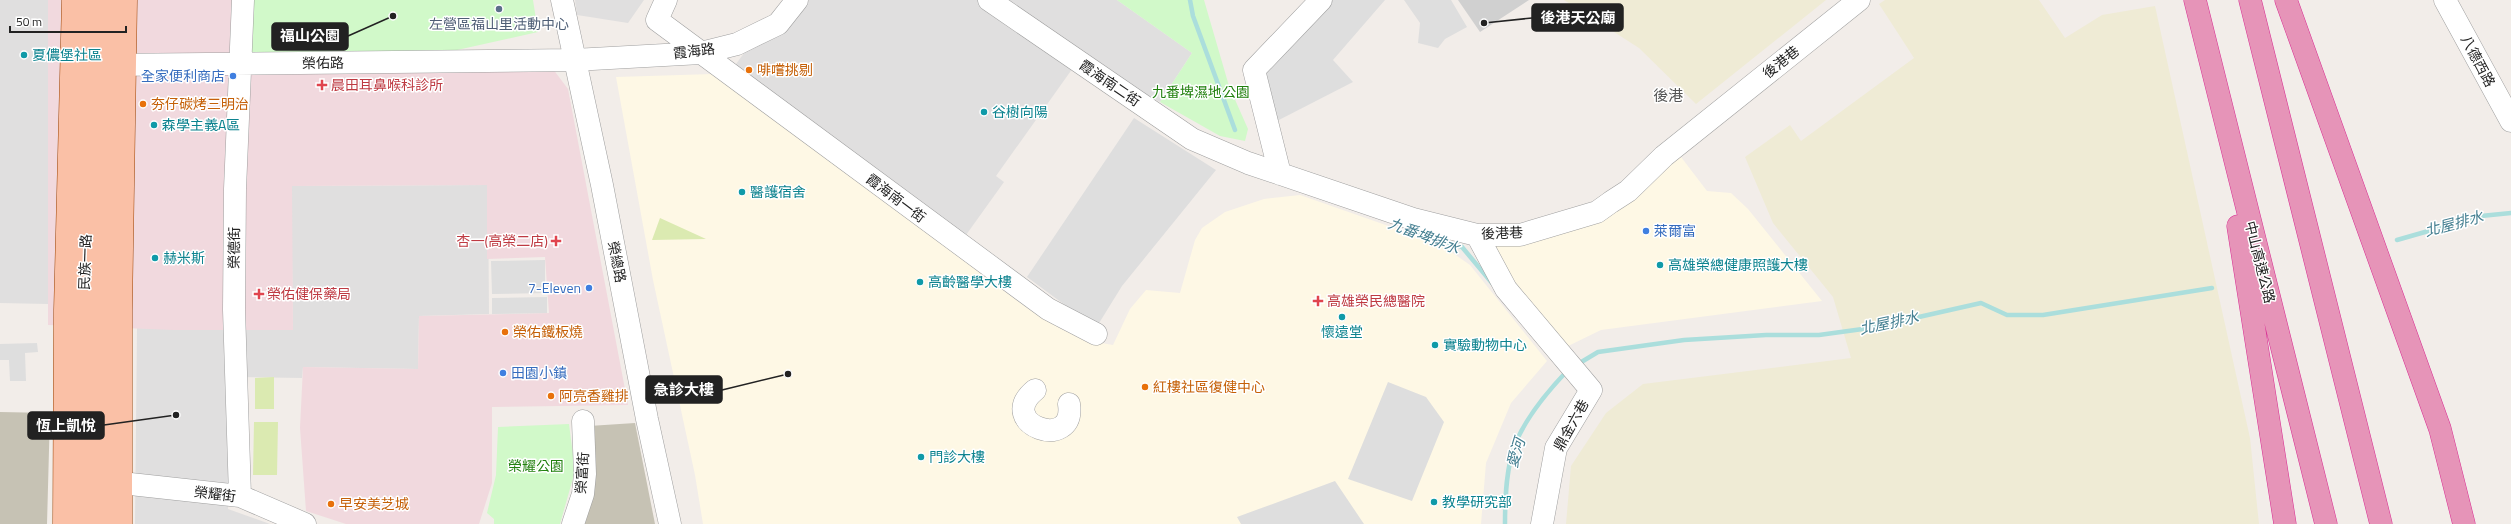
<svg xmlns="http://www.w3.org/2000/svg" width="2511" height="524" font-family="'Titillium Web','Noto Sans TC',sans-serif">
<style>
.residential{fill:#e0dfdf}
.commercial{fill:#f1d9de}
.education{fill:#fef8e5}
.religious{fill:#d0d0d0}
.construction{fill:#c6c2b4}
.farmland{fill:#efebd5}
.grass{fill:#dbeab1}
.park{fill:#d1f9c9}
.parking{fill:#dedede}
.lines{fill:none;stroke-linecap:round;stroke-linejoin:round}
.stream{stroke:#abdedc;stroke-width:4.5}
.minor-casing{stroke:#9f9f9f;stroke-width:23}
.major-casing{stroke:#9c4304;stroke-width:23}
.highway-casing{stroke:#d82e93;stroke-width:23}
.minor{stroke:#fff;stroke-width:22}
.major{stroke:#fac0a6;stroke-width:22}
.highway{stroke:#e694b8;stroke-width:22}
.service-dot{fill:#5c6f8a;stroke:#fff;stroke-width:1.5}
.culture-dot{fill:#0f9aa8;stroke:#fff;stroke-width:1.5}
.food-dot{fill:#e8710a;stroke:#fff;stroke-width:1.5}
.shop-dot{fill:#3f7fe0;stroke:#fff;stroke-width:1.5}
.health-dot{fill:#e0444e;stroke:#fff;stroke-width:1.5}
.labels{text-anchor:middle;stroke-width:3;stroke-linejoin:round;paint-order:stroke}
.service-label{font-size:14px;fill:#4e5e75;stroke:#fff}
.street-label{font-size:14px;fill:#222;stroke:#fff}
.culture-label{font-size:14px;fill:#0d838f;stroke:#fff;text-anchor:start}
.food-label{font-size:14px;fill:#c56008;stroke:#fff;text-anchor:start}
.shop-label{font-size:14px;fill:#366cbe;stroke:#fff;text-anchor:end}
.health-label{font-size:14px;fill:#be3a42;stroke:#fff;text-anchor:start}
.park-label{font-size:14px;fill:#22810f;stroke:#fff}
.neighbourhood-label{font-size:15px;fill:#555;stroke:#fff}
.water-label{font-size:15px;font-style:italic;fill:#437e90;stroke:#fff}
.leader{fill:none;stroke:#222;stroke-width:1.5}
.callout-dot{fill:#222;stroke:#fff;stroke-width:1.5}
.callout{fill:#222;stroke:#222;stroke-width:1.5}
.callout-label{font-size:15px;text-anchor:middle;font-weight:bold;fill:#fff}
</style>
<rect width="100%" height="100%" fill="#f2ede9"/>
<path class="residential" d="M 0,0 L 48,0 L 48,304 L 0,303 Z
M 575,0 L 644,0 L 628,23 L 577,15 Z
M 809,0 L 1117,0 L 1192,53 L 1160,102 L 1080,58 L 996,176 L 1004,182 L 961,242 L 731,71 L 744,53 L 794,21 Z
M 488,185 L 489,314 L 419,316 L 418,369 L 303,367 L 302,378 L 236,377 L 228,509 L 270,524 L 135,524 L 137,328 L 293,330 L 291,186 Z"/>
<path class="commercial" d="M 48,0 L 235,0 L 235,56 L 553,69 L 568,89 L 628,405 L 492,407 L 492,483 L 479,524 L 346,524 L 306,511 L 300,428 L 303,367 L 418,369 L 419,316 L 549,313 L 545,257 L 487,259 L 487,185 L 292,186 L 293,330 L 174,330 L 48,325 Z"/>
<path class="education" d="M 713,74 L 1027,308 L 1063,330 L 1090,341 L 1113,345 L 1130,309 L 1146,290 L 1180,293 L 1195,240 L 1202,228 L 1225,212 L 1264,199 L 1300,195 L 1440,244 L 1470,265 L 1547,361 L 1511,403 L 1486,463 L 1481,524 L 703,524 L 695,475 L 653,280 L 616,77 Z
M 1681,157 L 1707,191 L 1731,193 L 1748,209 L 1822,301 L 1601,330 L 1564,348 L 1511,283 L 1490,244 L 1538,241 Z"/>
<path class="religious" d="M 1458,0 L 1529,0 L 1480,32 Z"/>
<path class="construction" d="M 0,412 L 50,413 L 47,524 L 0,524 Z
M 635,423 L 655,524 L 579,524 L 589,426 Z"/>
<path class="farmland" d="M 1564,0 L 1826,0 L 1696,104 L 1639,48 Z
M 1885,0 L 2039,0 L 2065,38 L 2102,15 L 2155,6 L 2250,438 L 2259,524 L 1566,524 L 1571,466 L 1606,413 L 1643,384 L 1851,358 L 1833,297 L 1773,223 L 1745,157 L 1790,125 L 1801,141 L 1914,58 L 1879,4 Z"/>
<path class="grass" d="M 660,218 L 706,239 L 652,240 Z
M 274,377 L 274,409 L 255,409 L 255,378 Z
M 254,422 L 278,422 L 277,475 L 253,475 Z"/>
<path class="park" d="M 251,0 L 533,0 L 538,32 L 448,52 L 248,58 Z
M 1117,0 L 1204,0 L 1229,86 L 1248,129 L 1245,141 L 1220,136 L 1160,102 L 1192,53 Z
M 569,424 L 575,471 L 560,524 L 494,524 L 494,519 L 487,513 L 496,475 L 498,427 Z"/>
<path class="parking" d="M 1331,0 L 1385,0 L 1333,60 L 1353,82 L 1275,122 L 1265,70 Z
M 1404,0 L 1451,0 L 1467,27 L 1445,39 L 1438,48 L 1418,43 L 1420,23 Z
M 1134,118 L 1216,170 L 1122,286 L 1096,328 L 1027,277 Z
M 545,260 L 545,293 L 492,294 L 491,261 Z
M 547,297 L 547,313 L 492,314 L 492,298 Z
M 37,343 L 38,352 L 25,353 L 26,381 L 10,381 L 9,360 L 0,360 L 0,344 Z
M 1388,382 L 1426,397 L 1444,422 L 1412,501 L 1348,479 Z
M 1335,481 L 1364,524 L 1241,524 L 1237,517 Z"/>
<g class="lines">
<path class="stream" d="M 1190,0 L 1193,16 L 1235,130
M 1409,229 L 1462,247 L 1492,283
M 2397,240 L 2481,216 L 2511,213
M 1578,364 L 1598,352 L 1684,340 L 1766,335 L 1819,335 L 1870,328 L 1981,303 L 2007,315 L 2043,315 L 2212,288
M 1505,524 C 1505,498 1506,466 1516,442 C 1527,416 1548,391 1567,371"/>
<defs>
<path id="minor" d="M 562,0 L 602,185 L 647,419 L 670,524
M 666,0 L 657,20 L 1048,309 L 1096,334
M 989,0 L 1192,139 L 1248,163 L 1413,219 L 1477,235 L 1520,235 L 1597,212 L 1611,202 L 1628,191 L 1664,156 L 1859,0
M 2445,0 L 2511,121
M 106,65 L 574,60 L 701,53 L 737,44 L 778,24 L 797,0
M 1280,174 L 1254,70 L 1321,0
M 1477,235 L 1506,289 L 1591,390 L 1556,448 L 1542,524
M 1035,390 C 994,424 1076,453 1069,404
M 103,481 L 240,496 L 305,524
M 240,496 L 234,310 L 235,189 L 243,0
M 573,524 L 583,494 L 585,474 L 583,421"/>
<path id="major" d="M 64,524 L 65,310 L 73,0
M 80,524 L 93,0
M 100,524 L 110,0
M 121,524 L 121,311 L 126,0"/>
<path id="highway" d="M 2195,0 L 2326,524
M 2250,0 L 2381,524
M 2286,0 L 2440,429 L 2464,524
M 2238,226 L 2285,524"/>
</defs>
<use href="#minor" class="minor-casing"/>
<use href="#major" class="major-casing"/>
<use href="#highway" class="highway-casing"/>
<use href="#minor" class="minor"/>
<use href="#major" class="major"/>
<use href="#highway" class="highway"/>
</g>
<circle class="service-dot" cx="499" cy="9" r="4"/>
<g class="culture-dot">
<circle cx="24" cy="55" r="4"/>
<circle cx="984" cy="112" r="4"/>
<circle cx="154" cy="125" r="4"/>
<circle cx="742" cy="192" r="4"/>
<circle cx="155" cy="258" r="4"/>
<circle cx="1660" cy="265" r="4"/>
<circle cx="920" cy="282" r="4"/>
<circle cx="1342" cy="317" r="4"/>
<circle cx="1435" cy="345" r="4"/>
<circle cx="921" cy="457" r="4"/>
<circle cx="1434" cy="502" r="4"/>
</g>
<g class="food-dot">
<circle cx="749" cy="70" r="4"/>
<circle cx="143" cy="104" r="4"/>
<circle cx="505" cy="332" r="4"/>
<circle cx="1145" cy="387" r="4"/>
<circle cx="551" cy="396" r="4"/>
<circle cx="331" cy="504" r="4"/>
</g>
<g class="shop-dot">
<circle cx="233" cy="76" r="4"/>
<circle cx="1646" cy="231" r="4"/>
<circle cx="589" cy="288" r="4"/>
<circle cx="503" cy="373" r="4"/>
</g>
<g class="health-dot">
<path d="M320 79h4v4h4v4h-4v4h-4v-4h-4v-4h4z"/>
<path d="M554 235h4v4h4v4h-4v4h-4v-4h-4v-4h4z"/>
<path d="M257 288h4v4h4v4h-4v4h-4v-4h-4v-4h4z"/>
<path d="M1316 295h4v4h4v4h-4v4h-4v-4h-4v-4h4z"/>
</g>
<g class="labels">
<g class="service-label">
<text x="499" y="29">左營區福山里活動中心</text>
</g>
<g class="street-label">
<text transform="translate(694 51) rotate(-7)" y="5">霞海路</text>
<text transform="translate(2478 61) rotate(62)" y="5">八德西路</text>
<text transform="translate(1781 62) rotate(-39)" y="5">後港巷</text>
<text transform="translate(323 63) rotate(-1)" y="5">榮佑路</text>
<text transform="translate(1110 83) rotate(34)" y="5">霞海南二街</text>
<text transform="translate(896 198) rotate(37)" y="5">霞海南一街</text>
<text transform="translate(1502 233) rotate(-2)" y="5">後港巷</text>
<text transform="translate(234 248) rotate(-89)" y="5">榮德街</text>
<text transform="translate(85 262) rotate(-88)" y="5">民族一路</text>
<text transform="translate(617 262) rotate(79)" y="5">榮總路</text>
<text transform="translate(2260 262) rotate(76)" y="5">中山高速公路</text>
<text transform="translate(1571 425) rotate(-61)" y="5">鼎金六巷</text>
<text transform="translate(582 473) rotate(-86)" y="5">榮富街</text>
<text transform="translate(215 494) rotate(7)" y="5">榮耀街</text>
</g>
<g class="culture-label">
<text x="32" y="60">夏儂堡社區</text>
<text x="992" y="117">谷樹向陽</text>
<text x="162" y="130">森學主義A區</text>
<text x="750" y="197">醫護宿舍</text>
<text x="163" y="263">赫米斯</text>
<text x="1668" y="270">高雄榮總健康照護大樓</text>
<text x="928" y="287">高齡醫學大樓</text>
<text x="1342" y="337" text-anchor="middle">懷遠堂</text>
<text x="1443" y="350">實驗動物中心</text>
<text x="929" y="462">門診大樓</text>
<text x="1442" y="507">教學研究部</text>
</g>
<g class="food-label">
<text x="757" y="75">啡嚐挑剔</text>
<text x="151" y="109">夯仔碳烤三明治</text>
<text x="513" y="337">榮佑鐵板燒</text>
<text x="1153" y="392">紅樓社區復健中心</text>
<text x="559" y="401">阿亮香雞排</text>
<text x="339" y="509">早安美芝城</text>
</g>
<g class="shop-label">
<text x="225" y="81">全家便利商店</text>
<text x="1654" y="236" text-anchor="start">萊爾富</text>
<text x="581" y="293">7-Eleven</text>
<text x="511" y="378" text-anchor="start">田園小鎮</text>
</g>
<g class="health-label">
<text x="331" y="90">晨田耳鼻喉科診所</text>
<text x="548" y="246" text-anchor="end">杏一(高榮二店)</text>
<text x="267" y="299">榮佑健保藥局</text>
<text x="1327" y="306">高雄榮民總醫院</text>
</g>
<g class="park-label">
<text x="1201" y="97">九番埤濕地公園</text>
<text x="536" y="471">榮耀公園</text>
</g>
<g class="neighbourhood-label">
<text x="1668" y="101">後港</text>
</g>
<g class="water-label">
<text transform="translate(2454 224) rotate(-15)" y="5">北屋排水</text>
<text transform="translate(1424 236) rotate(21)" y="5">九番埤排水</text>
<text transform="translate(1889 323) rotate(-12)" y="5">北屋排水</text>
<text transform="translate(1516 453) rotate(-73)" y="5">愛河</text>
</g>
</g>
<path class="leader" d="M1484 23L1532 18M393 16L348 36M788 374L722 390M176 415L104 425"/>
<g class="callout-dot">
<circle cx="1484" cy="23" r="4"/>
<circle cx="393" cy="16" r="4"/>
<circle cx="788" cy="374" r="4"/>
<circle cx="176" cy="415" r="4"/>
</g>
<g class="callout">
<rect x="1532" y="4" width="91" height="27" rx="4"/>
<rect x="272" y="23" width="76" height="27" rx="4"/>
<rect x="646" y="376" width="76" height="27" rx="4"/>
<rect x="28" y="412" width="76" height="27" rx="4"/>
</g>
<g class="callout-label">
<text x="1578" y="23">後港天公廟</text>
<text x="310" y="41">福山公園</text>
<text x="684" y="395">急診大樓</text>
<text x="66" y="431">恆上凱悅</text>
</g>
<path d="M10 26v6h116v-6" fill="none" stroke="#222222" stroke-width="2"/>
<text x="16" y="26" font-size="12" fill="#222222" stroke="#ffffff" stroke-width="3" paint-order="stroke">50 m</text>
</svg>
